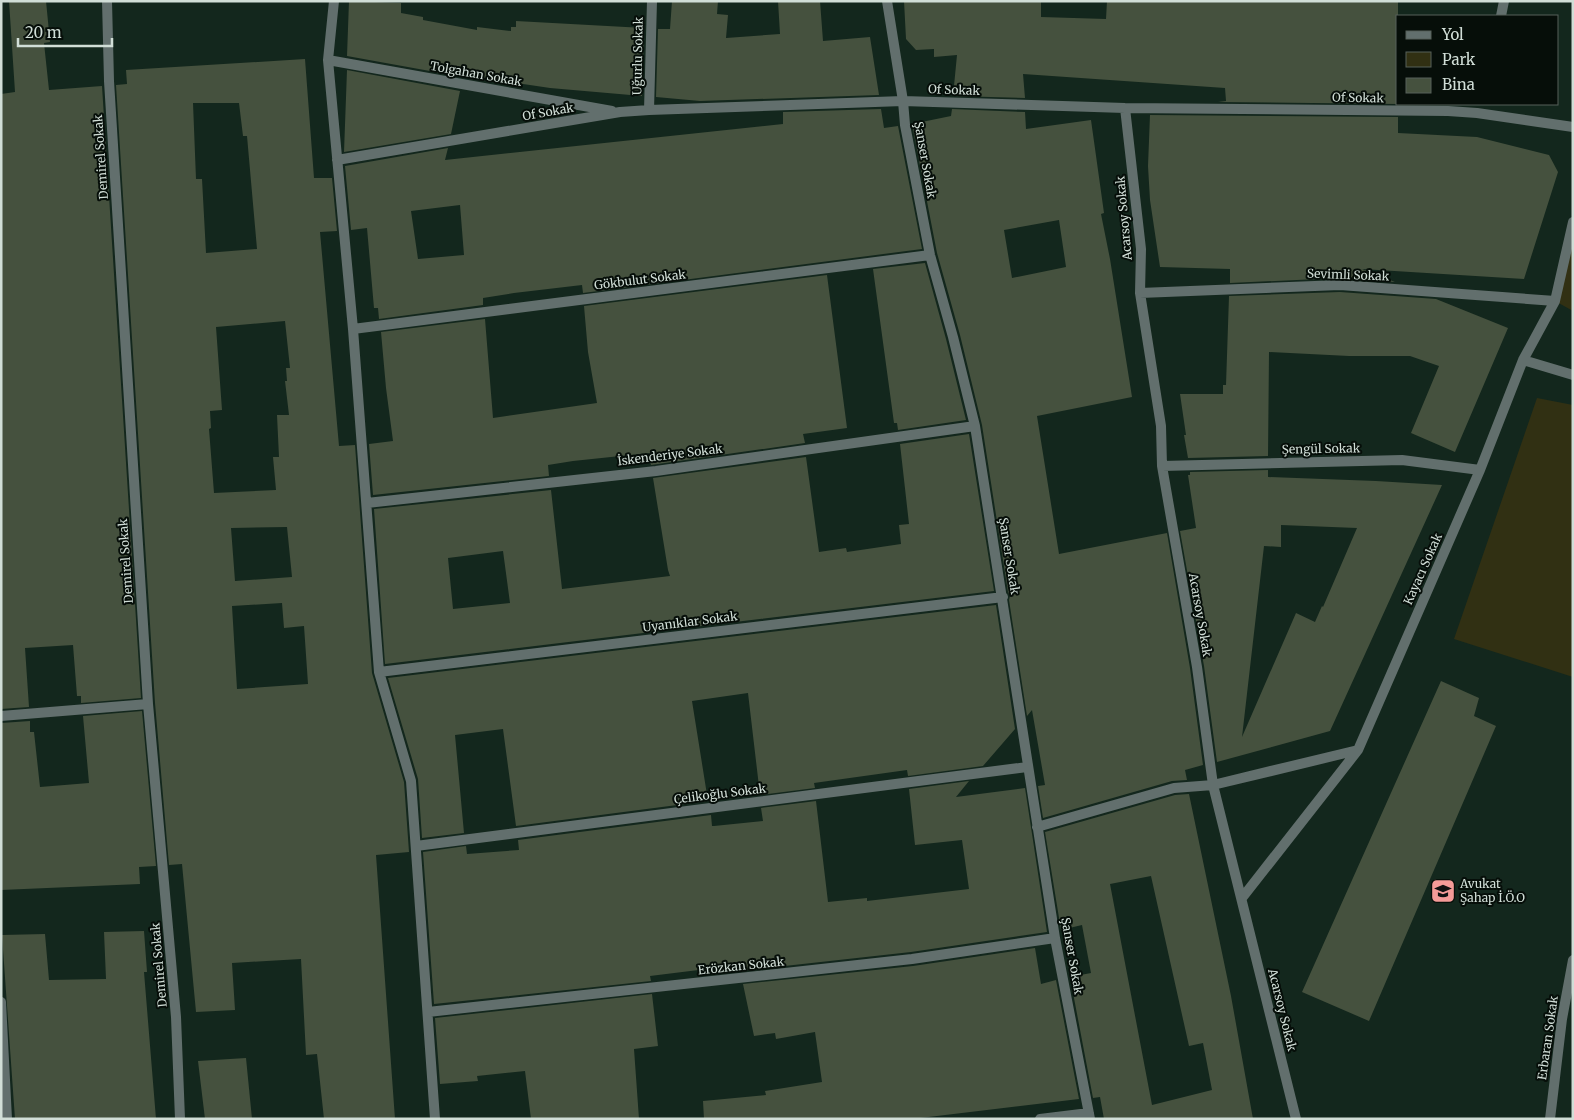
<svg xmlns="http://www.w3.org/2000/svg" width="1574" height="1120" font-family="Merriweather,serif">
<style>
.green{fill:#313013}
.building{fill:#45513e;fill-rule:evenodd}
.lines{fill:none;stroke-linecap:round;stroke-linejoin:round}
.street{stroke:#626f6d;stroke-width:10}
.labels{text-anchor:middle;stroke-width:4;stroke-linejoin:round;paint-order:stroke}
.street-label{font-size:12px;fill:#d1ded7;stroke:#060e09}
.poi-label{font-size:12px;fill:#d1ded7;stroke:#060e09;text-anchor:start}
</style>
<rect width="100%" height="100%" fill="#13271d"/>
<path class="green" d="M 1573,239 L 1573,311 L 1555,301 Z
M 1537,398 L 1573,405 L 1573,677 L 1454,639 Z"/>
<path class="building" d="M 9,1 L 46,1 L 50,42 L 44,43 L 49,90 L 102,86 L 141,698 L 81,703 L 81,696 L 77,696 L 73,645 L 25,648 L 29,707 L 1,709 L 1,94 L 15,92 Z
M 349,1 L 401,3 L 401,13 L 423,17 L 423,20 L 477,30 L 477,27 L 511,31 L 511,27 L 516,27 L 516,21 L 644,28 L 642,96 L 550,88 L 463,75 L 463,77 L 347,56 Z
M 672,1 L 718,1 L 717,14 L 728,15 L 726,38 L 780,34 L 778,1 L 820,1 L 823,41 L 870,37 L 879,95 L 700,101 L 656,97 L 658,29 L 670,29 Z
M 904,1 L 1041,1 L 1041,17 L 1106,19 L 1107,1 L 1398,1 L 1398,104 L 1218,102 L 1226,101 L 1225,88 L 1023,74 L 1025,98 L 953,96 L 957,55 L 934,57 L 934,49 L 916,50 L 906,39 Z
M 305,59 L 314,178 L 332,178 L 337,231 L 320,232 L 339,446 L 355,445 L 372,673 L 404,782 L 409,852 L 376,855 L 395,1119 L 324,1119 L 317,1054 L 306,1055 L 301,959 L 232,963 L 235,1010 L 196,1012 L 182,864 L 169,865 L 155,703 L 116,85 L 127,84 L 126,70 ZM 193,103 L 239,103 L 243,136 L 247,136 L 257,249 L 206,253 L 202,179 L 196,179 ZM 285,321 L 290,368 L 286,368 L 287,381 L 285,381 L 289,415 L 277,415 L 279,457 L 273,457 L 276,490 L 214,493 L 209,429 L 211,428 L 210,411 L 222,410 L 216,327 ZM 287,527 L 292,577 L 235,581 L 231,528 ZM 282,603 L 284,628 L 304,626 L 308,684 L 237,689 L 232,606 Z
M 347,70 L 460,91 L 451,134 L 344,152 Z
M 881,109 L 884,128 L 898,126 L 922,249 L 583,293 L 582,285 L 514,293 L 483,298 L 483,305 L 379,319 L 378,308 L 374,308 L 367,228 L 351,230 L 345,166 L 448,148 L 445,160 L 783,124 L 783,112 ZM 460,205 L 464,255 L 418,259 L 411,211 Z
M 952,109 L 1025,112 L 1026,129 L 1091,120 L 1104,213 L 1101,214 L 1110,259 L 1132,397 L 1037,416 L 1059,554 L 1167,533 L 1190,668 L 1203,765 L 1185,770 L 1187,780 L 1172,781 L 1043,818 L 1038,786 L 1045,785 L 1032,710 L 1027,716 L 1009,600 L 1010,596 L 1008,592 L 982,425 L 960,335 L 937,253 L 912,124 L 951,116 ZM 1059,220 L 1066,267 L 1012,278 L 1004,230 Z
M 1150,115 L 1398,117 L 1398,133 L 1477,137 L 1549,155 L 1558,172 L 1524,279 L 1362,269 L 1395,282 L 1340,278 L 1230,283 L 1230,269 L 1160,267 L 1150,200 L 1148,166 Z
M 925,263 L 946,339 L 966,420 L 898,430 L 897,423 L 894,423 L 873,269 Z
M 827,275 L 847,428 L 803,434 L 805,443 L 651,465 L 649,453 L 573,461 L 548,465 L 549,476 L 373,495 L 369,444 L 393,441 L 386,388 L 381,332 L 485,319 L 493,418 L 597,403 L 588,352 L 584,306 Z
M 1340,292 L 1436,299 L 1508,328 L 1455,452 L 1411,433 L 1439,366 L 1410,356 L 1349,356 L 1269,352 L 1268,456 L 1188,458 L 1184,435 L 1186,435 L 1180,394 L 1223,394 L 1223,385 L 1226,385 L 1229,296 Z
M 969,434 L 994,591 L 385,664 L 374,509 L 551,490 L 562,589 L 670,576 L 668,570 L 653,478 L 806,457 L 819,552 L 846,548 L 847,552 L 901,544 L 899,525 L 909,524 L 900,444 ZM 503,551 L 510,603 L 453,609 L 448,558 Z
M 1268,470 L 1268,477 L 1376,481 L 1442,485 L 1330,731 L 1217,762 L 1204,666 L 1180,531 L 1196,528 L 1188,475 L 1190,475 L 1190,472 ZM 1281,525 L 1357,528 L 1323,607 L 1322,606 L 1315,622 L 1296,613 L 1242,737 L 1264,546 L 1281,547 Z
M 996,605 L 1015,729 L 983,766 L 908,776 L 907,770 L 814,783 L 815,788 L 760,795 L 748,693 L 692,701 L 708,801 L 516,826 L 503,729 L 455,735 L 464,833 L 422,838 L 418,779 L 388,678 Z
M 1441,681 L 1479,698 L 1474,716 L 1496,726 L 1369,1021 L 1302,992 Z
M 142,711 L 156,866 L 139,867 L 140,884 L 1,890 L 1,723 L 30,721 L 30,732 L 34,732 L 40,787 L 89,783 L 83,716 Z
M 969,781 L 956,797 L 1025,788 L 1047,932 L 911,952 L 740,971 L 739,965 L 650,976 L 651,981 L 434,1004 L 423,852 L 466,846 L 467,854 L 519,850 L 518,840 L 711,815 L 712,826 L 714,826 L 763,821 L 761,808 L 816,801 L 828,902 L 867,898 L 867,901 L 969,889 L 962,840 L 915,845 L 909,789 Z
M 1189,794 L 1231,996 L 1253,1119 L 1104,1119 L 1100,1097 L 1093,1098 L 1070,977 L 1091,973 L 1082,925 L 1061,930 L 1045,832 L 1175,795 ZM 1151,876 L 1189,1046 L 1203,1043 L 1212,1090 L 1152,1105 L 1110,884 Z
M 144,931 L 147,972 L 144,972 L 156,1119 L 15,1119 L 2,935 L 45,934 L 49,980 L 106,979 L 104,932 Z
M 1035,948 L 1041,984 L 1056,980 L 1079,1099 L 912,1119 L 704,1119 L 703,1101 L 766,1095 L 765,1091 L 822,1082 L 815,1032 L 776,1039 L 775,1033 L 754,1036 L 743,984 L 913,966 Z
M 652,994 L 658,1046 L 634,1049 L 639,1119 L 531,1119 L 525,1071 L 477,1076 L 478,1081 L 440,1084 L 435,1018 Z
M 246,1058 L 252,1119 L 205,1119 L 198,1061 Z"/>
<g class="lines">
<path class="street" d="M 107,1 L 109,81 L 148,704 L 176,1017 L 180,1119
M 334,1 L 328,60 L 353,329 L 379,672 L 411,781 L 435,1119
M 887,1 L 903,101 L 905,125 L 930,255 L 953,337 L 975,426 L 1055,938 L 1090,1119
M 1501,16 L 1504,1
M 328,60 L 612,111
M 1125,108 L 1141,249 L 1140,293 L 1161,426 L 1162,466 L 1197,667 L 1213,785 L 1296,1119
M 649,110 L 652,1
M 337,160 L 620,112 L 649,110 L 903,101 L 1125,108 L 1448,111 L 1477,113 L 1573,127
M 1140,293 L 1340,285 L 1555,301
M 353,329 L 930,255
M 1523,360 L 1573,375
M 1162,466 L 1402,460 L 1480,470
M 367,503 L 656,471 L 975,426
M 379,672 L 1003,597
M 1,716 L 148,704
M 1037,827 L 1174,788 L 1213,785 L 1358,750
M 416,846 L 1027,767
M 1242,898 L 1358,750 L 1480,470 L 1523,360 L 1555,301 L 1573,222
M 1,1002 L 7,1119
M 428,1012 L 912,959 L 1055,938
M 1040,1119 L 1089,1113
M 1550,1119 L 1562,1019 L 1573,960"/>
</g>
<defs>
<symbol id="school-square" viewBox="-11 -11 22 22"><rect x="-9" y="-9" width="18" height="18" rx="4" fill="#f59b98" stroke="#060e09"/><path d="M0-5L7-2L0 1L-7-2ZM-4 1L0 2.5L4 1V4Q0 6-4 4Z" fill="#111"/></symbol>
</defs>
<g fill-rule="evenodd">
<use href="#school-square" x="1429" y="877" width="28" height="28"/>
</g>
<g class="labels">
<g class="street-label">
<text transform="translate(638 56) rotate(-89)" y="4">Uğurlu Sokak</text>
<text transform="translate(476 74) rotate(10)" y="4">Tolgahan Sokak</text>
<text transform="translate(954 90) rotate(2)" y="4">Of Sokak</text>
<text transform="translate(1358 98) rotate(1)" y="4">Of Sokak</text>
<text transform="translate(548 112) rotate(-10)" y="4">Of Sokak</text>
<text transform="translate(101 157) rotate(-94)" y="4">Demirel Sokak</text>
<text transform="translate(925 160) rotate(80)" y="4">Şanser Sokak</text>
<text transform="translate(1124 218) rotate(-95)" y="4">Acarsoy Sokak</text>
<text transform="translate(1348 275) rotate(2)" y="4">Sevimli Sokak</text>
<text transform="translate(640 280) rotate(-7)" y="4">Gökbulut Sokak</text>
<text transform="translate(1321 449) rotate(-1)" y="4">Şengül Sokak</text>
<text transform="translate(670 455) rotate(-7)" y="4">İskenderiye Sokak</text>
<text transform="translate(1009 556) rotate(81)" y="4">Şanser Sokak</text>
<text transform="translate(126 561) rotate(-94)" y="4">Demirel Sokak</text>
<text transform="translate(1423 569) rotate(-66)" y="4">Kayacı Sokak</text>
<text transform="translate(1200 615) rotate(80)" y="4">Acarsoy Sokak</text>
<text transform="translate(690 622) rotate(-7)" y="4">Uyanıklar Sokak</text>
<text transform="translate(720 794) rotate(-7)" y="4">Çelikoğlu Sokak</text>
<text transform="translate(1072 956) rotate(80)" y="4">Şanser Sokak</text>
<text transform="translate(159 965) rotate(-95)" y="4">Demirel Sokak</text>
<text transform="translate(741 966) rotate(-6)" y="4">Erözkan Sokak</text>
<text transform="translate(1282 1010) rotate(76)" y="4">Acarsoy Sokak</text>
<text transform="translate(1548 1038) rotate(-82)" y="4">Erbaran Sokak</text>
</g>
<g class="poi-label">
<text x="1460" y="888">Avukat<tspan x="1460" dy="14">Şahap İ.Ö.O</tspan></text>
</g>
</g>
<rect width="1574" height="1120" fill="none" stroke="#d1ded7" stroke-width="5"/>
<rect x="1396" y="15" width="162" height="90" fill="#060e09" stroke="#57615b"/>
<rect x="1406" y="31" width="25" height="8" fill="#626f6d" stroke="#57615b"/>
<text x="1442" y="40" font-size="15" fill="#d1ded7">Yol</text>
<rect x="1406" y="52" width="25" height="15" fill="#313013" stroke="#57615b"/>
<text x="1442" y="65" font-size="15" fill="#d1ded7">Park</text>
<rect x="1406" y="78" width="25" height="15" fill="#45513e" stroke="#57615b"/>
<text x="1442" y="90" font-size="15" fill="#d1ded7">Bina</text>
<path d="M18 38v8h94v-8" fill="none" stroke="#d1ded7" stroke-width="2.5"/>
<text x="25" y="38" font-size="15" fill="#d1ded7" stroke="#060e09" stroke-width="4" paint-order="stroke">20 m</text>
</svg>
